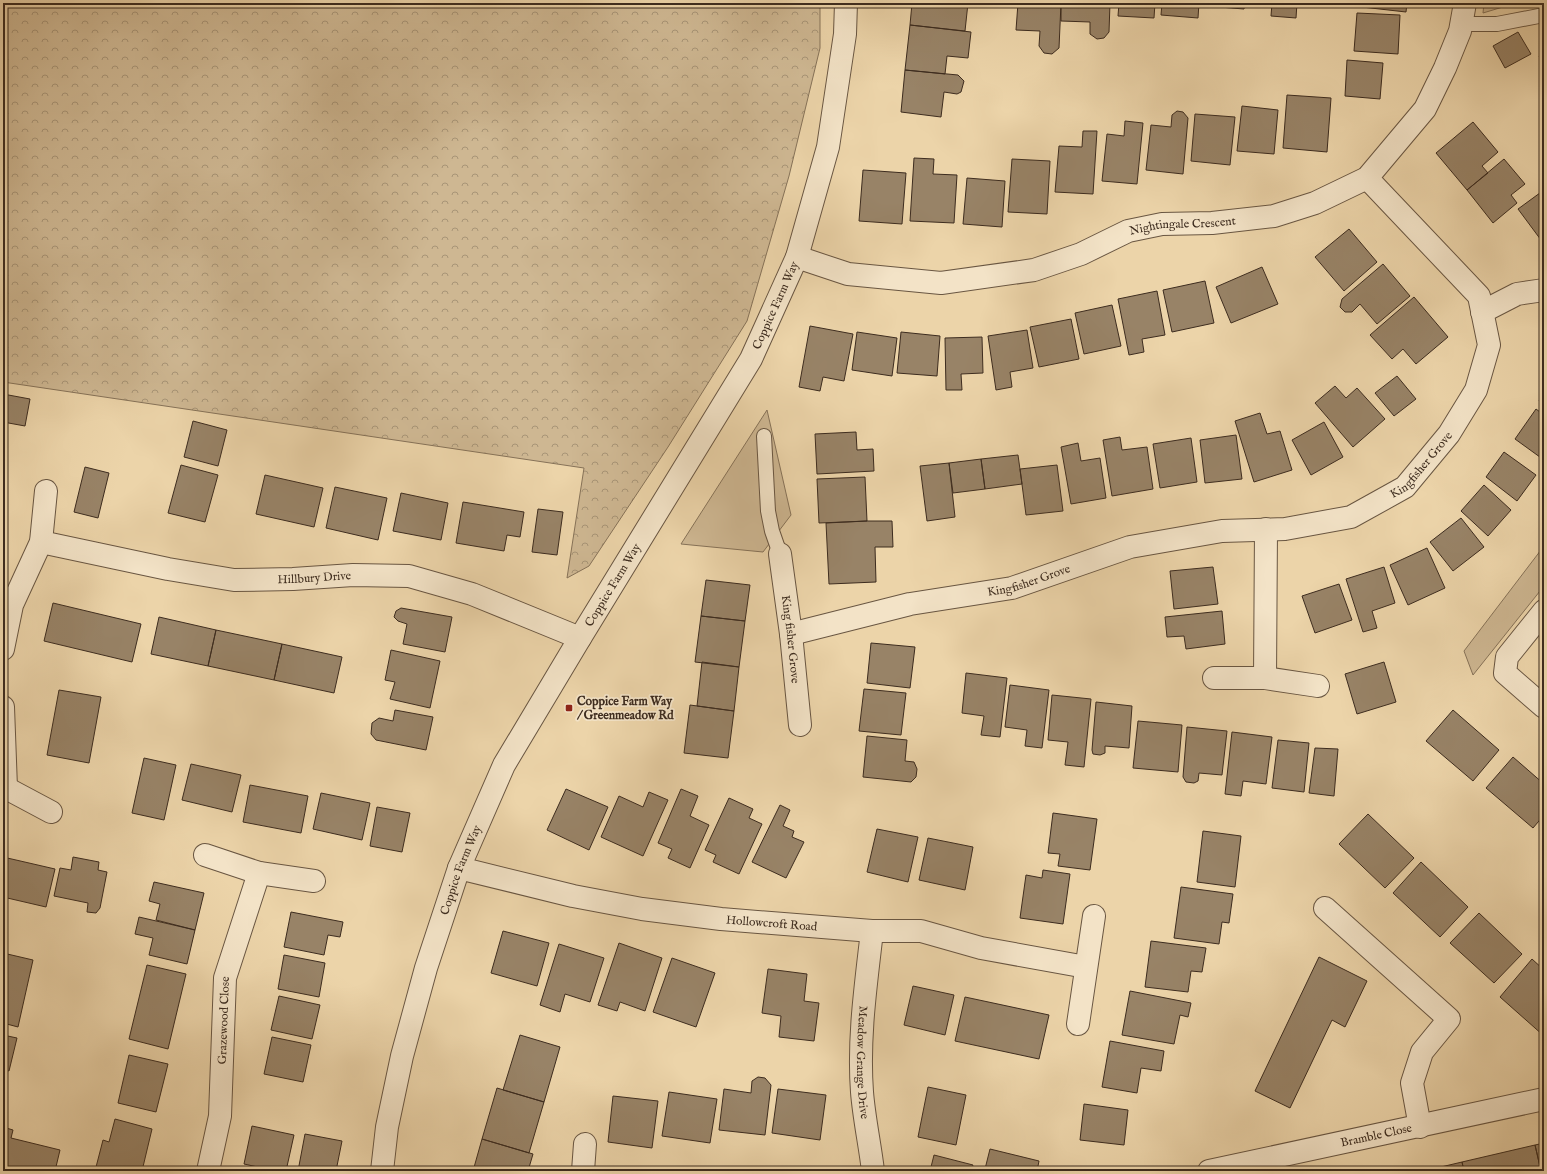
<svg xmlns="http://www.w3.org/2000/svg" width="1547" height="1174" font-family="'IM FELL English',serif">
<style>
.grass{fill:#ceb792;stroke:#867258}
.park{fill:url(#park-crowns);stroke:#867258}
.building{fill:#988367;stroke:#3d2c1f}
.lines{fill:none;stroke-linecap:round;stroke-linejoin:round}
.service-casing{stroke:#695642;stroke-width:16}
.minor-casing{stroke:#695642;stroke-width:24}
.service{stroke:#f3e3c7;stroke-width:14}
.minor{stroke:#f3e3c7;stroke-width:22}
.poi-dot{fill:#8f2418;stroke:#f3e3c7;stroke-width:1.5}
.labels{text-anchor:middle;stroke-width:3.5;stroke-linejoin:round;paint-order:stroke}
.street-label{font-size:12px;fill:#3d2c1f;stroke:#f3e3c7}
.poi-label{font-size:12px;font-weight:bold;fill:#3d2c1f;stroke:#f3e3c7;text-anchor:start}
</style>
<defs>
<pattern id="park-crowns" width="20" height="18" patternUnits="userSpaceOnUse"><rect width="20" height="18" fill="#ceb792"/><path d="M2 6a3 3 0 1 1 6 0M12 15a3 3 0 1 1 6 0" fill="none" stroke="#a89577"/></pattern>
</defs>
<rect width="100%" height="100%" fill="#ecd4a9"/>
<filter id="stains"><feTurbulence type="fractalNoise" baseFrequency=".005" numOctaves="4"/><feColorMatrix values="0 0 0 0 .2 0 0 0 0 .09 0 0 0 0 .02 0 0 0 .5 -.17"/></filter>
<radialGradient id="worn" r=".72"><stop offset=".6" stop-color="#630" stop-opacity="0"/><stop offset="1" stop-color="#630" stop-opacity=".3"/></radialGradient>
<path class="grass" d="M 1484,3 L 1516,3 L 1483,13 Z
M 767,410 L 791,515 L 763,552 L 681,544 Z
M 1544,546 L 1544,586 L 1473,675 L 1464,651 Z"/>
<path class="park" d="M 3,3 L 820,3 L 820,48 L 789,176 L 747,321 L 668,447 L 589,566 L 567,578 L 584,468 L 3,382 Z"/>
<path class="building" d="M 912,3 L 968,3 L 965,31 L 910,25 Z
M 1018,3 L 1061,3 L 1059,48 L 1052,54 L 1044,53 L 1039,46 L 1040,31 L 1016,30 Z
M 1061,3 L 1110,3 L 1109,32 L 1104,38 L 1097,39 L 1090,34 L 1090,22 L 1061,21 Z
M 1119,3 L 1155,3 L 1154,18 L 1118,16 Z
M 1162,3 L 1199,3 L 1198,18 L 1161,15 Z
M 1207,3 L 1245,3 L 1244,9 L 1207,6 Z
M 1272,3 L 1297,3 L 1296,18 L 1271,16 Z
M 1362,3 L 1407,3 L 1406,12 L 1362,7 Z
M 1357,13 L 1400,15 L 1398,54 L 1354,51 Z
M 910,25 L 971,32 L 968,58 L 947,56 L 945,74 L 905,70 Z
M 1518,32 L 1531,54 L 1505,68 L 1493,46 Z
M 1544,53 L 1544,64 L 1539,56 Z
M 1347,60 L 1383,63 L 1380,99 L 1345,96 Z
M 905,70 L 958,75 L 964,81 L 961,92 L 957,94 L 944,92 L 941,117 L 901,112 Z
M 1287,95 L 1331,98 L 1327,152 L 1283,148 Z
M 1242,106 L 1278,110 L 1274,154 L 1237,151 Z
M 1177,111 L 1183,112 L 1188,118 L 1183,174 L 1146,170 L 1151,125 L 1171,127 L 1172,115 Z
M 1195,114 L 1235,117 L 1230,165 L 1191,161 Z
M 1125,121 L 1143,123 L 1137,184 L 1102,181 L 1107,134 L 1124,136 Z
M 1473,122 L 1498,152 L 1482,166 L 1488,173 L 1467,190 L 1436,153 Z
M 1083,131 L 1097,131 L 1093,194 L 1055,192 L 1059,146 L 1082,147 Z
M 914,158 L 934,159 L 933,174 L 957,175 L 954,223 L 910,221 Z
M 1012,159 L 1050,161 L 1047,214 L 1008,212 Z
M 1504,159 L 1525,184 L 1511,195 L 1517,203 L 1493,223 L 1467,190 Z
M 863,170 L 906,173 L 902,224 L 859,221 Z
M 967,178 L 1005,181 L 1002,227 L 963,224 Z
M 1544,190 L 1544,238 L 1541,240 L 1518,209 Z
M 1349,229 L 1377,262 L 1344,291 L 1315,257 Z
M 1383,264 L 1410,296 L 1377,324 L 1360,304 L 1352,312 L 1345,312 L 1340,307 L 1342,299 Z
M 1262,267 L 1278,304 L 1231,323 L 1216,287 Z
M 1205,281 L 1214,323 L 1172,332 L 1163,290 Z
M 1157,291 L 1165,335 L 1142,339 L 1144,352 L 1129,355 L 1118,299 Z
M 1414,297 L 1448,337 L 1416,364 L 1403,349 L 1392,359 L 1370,335 Z
M 1112,305 L 1121,346 L 1084,354 L 1075,313 Z
M 1071,319 L 1079,359 L 1039,367 L 1030,327 Z
M 810,326 L 853,334 L 844,381 L 823,377 L 820,391 L 799,387 Z
M 1027,330 L 1033,368 L 1010,372 L 1012,387 L 996,390 L 988,336 Z
M 857,332 L 897,338 L 892,376 L 852,370 Z
M 901,332 L 940,336 L 937,376 L 897,373 Z
M 982,337 L 983,373 L 961,374 L 962,390 L 946,390 L 945,338 Z
M 1397,376 L 1416,399 L 1394,416 L 1375,393 Z
M 1335,386 L 1346,398 L 1357,388 L 1385,419 L 1353,447 L 1315,403 Z
M 1544,393 L 1544,404 L 1539,401 Z
M 3,394 L 30,399 L 25,426 L 3,422 Z
M 1536,409 L 1544,415 L 1544,460 L 1515,439 Z
M 1260,413 L 1267,434 L 1280,431 L 1292,470 L 1254,482 L 1235,421 Z
M 193,421 L 227,430 L 218,466 L 184,457 Z
M 1324,422 L 1343,457 L 1311,475 L 1292,440 Z
M 856,432 L 857,450 L 873,449 L 874,471 L 817,474 L 815,434 Z
M 1236,435 L 1242,479 L 1205,483 L 1200,440 Z
M 1120,437 L 1122,450 L 1147,447 L 1153,489 L 1112,496 L 1103,440 Z
M 1191,438 L 1197,482 L 1160,488 L 1153,444 Z
M 1078,443 L 1081,461 L 1100,458 L 1106,498 L 1071,504 L 1061,447 Z
M 1504,452 L 1536,475 L 1517,501 L 1486,477 Z
M 1018,455 L 1022,484 L 985,489 L 981,459 Z
M 981,459 L 985,489 L 953,493 L 949,463 Z
M 949,463 L 955,517 L 927,521 L 920,466 Z
M 181,465 L 218,475 L 205,522 L 168,513 Z
M 1057,465 L 1063,511 L 1026,515 L 1020,469 Z
M 85,467 L 109,473 L 98,518 L 74,512 Z
M 265,475 L 323,488 L 314,527 L 256,514 Z
M 865,477 L 867,521 L 819,523 L 817,479 Z
M 1484,485 L 1511,510 L 1488,536 L 1461,511 Z
M 335,487 L 387,498 L 378,540 L 326,528 Z
M 401,493 L 448,503 L 441,540 L 393,531 Z
M 463,502 L 524,512 L 520,537 L 507,535 L 504,551 L 456,543 Z
M 538,509 L 563,512 L 557,555 L 532,552 Z
M 1461,518 L 1484,547 L 1453,571 L 1430,542 Z
M 867,521 L 892,521 L 893,547 L 875,547 L 876,582 L 829,584 L 826,523 Z
M 1427,548 L 1445,588 L 1408,605 L 1390,565 Z
M 1213,567 L 1218,604 L 1174,609 L 1170,571 Z
M 1384,567 L 1395,603 L 1372,611 L 1377,628 L 1363,632 L 1346,579 Z
M 706,580 L 750,585 L 745,621 L 701,616 Z
M 1339,584 L 1352,620 L 1315,633 L 1302,596 Z
M 53,603 L 141,624 L 132,662 L 44,641 Z
M 401,608 L 452,617 L 445,652 L 403,644 L 407,624 L 398,621 L 394,617 L 396,611 Z
M 1222,611 L 1225,644 L 1186,649 L 1184,636 L 1167,637 L 1165,617 Z
M 701,616 L 745,621 L 739,667 L 695,662 Z
M 159,617 L 216,630 L 208,666 L 151,654 Z
M 216,630 L 282,644 L 274,680 L 208,666 Z
M 871,643 L 915,647 L 910,688 L 867,683 Z
M 282,644 L 342,657 L 334,693 L 274,680 Z
M 391,650 L 440,661 L 430,708 L 390,699 L 395,682 L 385,680 Z
M 702,662 L 739,667 L 734,711 L 697,706 Z
M 1384,662 L 1396,702 L 1357,714 L 1345,674 Z
M 966,673 L 1007,678 L 1000,737 L 981,735 L 984,716 L 962,713 Z
M 1010,685 L 1049,690 L 1042,748 L 1025,746 L 1027,730 L 1005,727 Z
M 864,689 L 906,693 L 901,735 L 859,731 Z
M 59,690 L 101,697 L 89,763 L 47,755 Z
M 1052,695 L 1091,699 L 1084,767 L 1065,765 L 1068,742 L 1048,740 Z
M 1096,702 L 1132,706 L 1129,748 L 1105,746 L 1105,753 L 1100,755 L 1093,754 L 1092,750 Z
M 690,705 L 734,711 L 728,758 L 684,753 Z
M 395,710 L 433,717 L 426,750 L 376,740 L 371,734 L 372,723 L 379,718 L 393,721 Z
M 1453,710 L 1499,750 L 1473,781 L 1426,741 Z
M 1138,721 L 1182,725 L 1178,772 L 1133,768 Z
M 1187,727 L 1227,731 L 1222,775 L 1199,773 L 1198,781 L 1194,783 L 1186,782 L 1183,777 Z
M 1232,732 L 1272,737 L 1266,784 L 1243,781 L 1241,796 L 1225,794 Z
M 867,736 L 907,740 L 905,761 L 914,762 L 917,769 L 916,777 L 911,782 L 863,777 Z
M 1278,740 L 1309,743 L 1304,792 L 1272,788 Z
M 1315,748 L 1338,749 L 1334,796 L 1309,793 Z
M 1513,757 L 1544,784 L 1544,815 L 1533,828 L 1486,788 Z
M 144,758 L 176,765 L 164,820 L 132,813 Z
M 191,764 L 241,775 L 232,812 L 182,800 Z
M 250,785 L 308,796 L 301,833 L 243,822 Z
M 566,789 L 608,807 L 589,850 L 547,830 Z
M 681,789 L 698,796 L 690,816 L 709,825 L 690,868 L 668,858 L 672,849 L 658,843 Z
M 649,792 L 668,800 L 643,856 L 601,837 L 619,796 L 643,807 Z
M 321,793 L 370,803 L 362,840 L 313,829 Z
M 729,798 L 753,809 L 749,818 L 762,824 L 739,874 L 713,862 L 716,855 L 705,850 Z
M 780,805 L 790,810 L 783,826 L 794,831 L 792,837 L 804,842 L 786,878 L 752,862 Z
M 377,807 L 410,813 L 402,852 L 370,846 Z
M 1053,813 L 1097,819 L 1090,870 L 1058,866 L 1060,854 L 1048,853 Z
M 1368,814 L 1414,858 L 1385,888 L 1339,844 Z
M 877,829 L 918,837 L 908,882 L 867,872 Z
M 1203,831 L 1241,836 L 1235,887 L 1197,882 Z
M 928,838 L 973,847 L 965,890 L 919,880 Z
M 3,857 L 55,869 L 46,907 L 3,897 Z
M 73,857 L 99,862 L 98,870 L 107,872 L 100,908 L 96,913 L 87,912 L 88,903 L 54,896 L 60,868 L 71,870 Z
M 1421,862 L 1468,907 L 1440,937 L 1393,893 Z
M 1043,870 L 1070,874 L 1063,924 L 1020,918 L 1026,875 L 1042,878 Z
M 154,882 L 204,893 L 195,930 L 156,920 L 160,904 L 149,901 Z
M 1181,887 L 1233,894 L 1229,923 L 1222,922 L 1219,944 L 1174,938 Z
M 291,912 L 343,922 L 340,937 L 328,935 L 324,955 L 284,947 Z
M 1479,913 L 1522,954 L 1494,983 L 1450,943 Z
M 139,917 L 195,930 L 187,964 L 149,955 L 153,938 L 135,934 Z
M 503,931 L 549,943 L 537,986 L 491,973 Z
M 1151,941 L 1206,948 L 1202,972 L 1191,971 L 1188,992 L 1145,987 Z
M 619,943 L 662,958 L 645,1011 L 620,1002 L 617,1011 L 598,1005 Z
M 559,944 L 604,958 L 590,1002 L 565,994 L 560,1012 L 540,1005 Z
M 3,953 L 33,960 L 18,1027 L 3,1023 Z
M 284,955 L 325,963 L 319,997 L 278,989 Z
M 1319,957 L 1367,981 L 1345,1027 L 1332,1020 L 1290,1108 L 1255,1091 Z
M 672,958 L 715,973 L 696,1027 L 653,1012 Z
M 1532,959 L 1544,970 L 1544,1036 L 1500,997 Z
M 147,965 L 186,974 L 168,1049 L 129,1039 Z
M 768,969 L 807,974 L 804,1001 L 819,1003 L 814,1041 L 779,1037 L 781,1016 L 762,1013 Z
M 913,986 L 954,995 L 945,1035 L 904,1025 Z
M 1130,991 L 1191,1003 L 1188,1017 L 1180,1015 L 1174,1044 L 1122,1035 Z
M 279,996 L 320,1005 L 312,1039 L 271,1030 Z
M 965,997 L 1049,1015 L 1039,1059 L 955,1041 Z
M 3,1035 L 17,1038 L 9,1071 L 3,1069 Z
M 520,1035 L 560,1047 L 544,1102 L 503,1090 Z
M 272,1037 L 311,1045 L 303,1082 L 264,1074 Z
M 1110,1041 L 1164,1051 L 1161,1071 L 1141,1068 L 1137,1093 L 1102,1087 Z
M 129,1055 L 168,1064 L 156,1112 L 118,1103 Z
M 758,1077 L 765,1078 L 771,1085 L 765,1135 L 719,1130 L 724,1089 L 751,1093 L 752,1081 Z
M 928,1087 L 966,1095 L 956,1145 L 918,1137 Z
M 497,1088 L 544,1102 L 529,1153 L 482,1139 Z
M 778,1089 L 826,1095 L 820,1140 L 772,1133 Z
M 669,1092 L 717,1099 L 710,1143 L 662,1136 Z
M 613,1096 L 658,1101 L 652,1148 L 608,1142 Z
M 1084,1104 L 1128,1110 L 1124,1145 L 1080,1140 Z
M 115,1119 L 152,1129 L 142,1171 L 95,1171 L 103,1140 L 109,1142 Z
M 252,1126 L 294,1135 L 286,1171 L 276,1171 L 244,1164 Z
M 3,1127 L 13,1130 L 11,1138 L 60,1150 L 55,1171 L 3,1171 Z
M 305,1134 L 342,1141 L 336,1171 L 298,1171 Z
M 482,1139 L 533,1154 L 528,1171 L 473,1171 Z
M 1544,1143 L 1544,1171 L 1541,1171 L 1535,1145 Z
M 1535,1145 L 1541,1171 L 1464,1171 L 1462,1162 Z
M 990,1149 L 1039,1161 L 1037,1171 L 991,1171 L 985,1169 Z
M 934,1155 L 973,1165 L 971,1171 L 930,1171 Z
M 1462,1162 L 1464,1171 L 1424,1171 Z"/>
<g class="lines">
<defs>
<path id="service" d="M 1461,24 L 1497,24 L 1544,15
M 764,436 L 768,511 L 772,531 L 780,554"/>
<g id="minor">
<path id="s1" d="M 797,257 L 848,274 L 941,283 L 1034,270 L 1081,254 L 1128,231 L 1162,224 L 1212,223 L 1274,216 L 1315,203 L 1367,178 L 1425,109 L 1445,68 L 1460,31 L 1465,3"/>
<path d="M 1482,312 L 1517,294 L 1544,290"/>
<path id="s2" d="M 41,542 L 168,569 L 234,580 L 293,579 L 353,575 L 409,576 L 472,594 L 580,638"/>
<path id="s3" d="M 780,554 L 791,634 L 800,725"/>
<path d="M 1544,611 L 1507,657 L 1505,673 L 1544,707"/>
<path id="s4" d="M 791,634 L 910,604 L 1012,588 L 1130,547 L 1222,531 L 1285,529 L 1351,517 L 1405,487 L 1449,434 L 1476,390 L 1489,345 L 1479,296 L 1367,178"/>
<path d="M 3,649 L 12,605 L 41,542 L 46,491"/>
<path d="M 1214,678 L 1265,678 L 1318,686"/>
<path d="M 1265,678 L 1266,529"/>
<path d="M 3,707 L 6,788"/>
<path d="M 3,788 L 6,788 L 51,812"/>
<path d="M 205,855 L 259,873 L 314,881"/>
<path id="s5" d="M 459,868 L 573,896 L 642,909 L 721,919 L 872,931 L 921,931 L 981,948 L 1086,967"/>
<path d="M 1325,908 L 1449,1019 L 1422,1052 L 1412,1083 L 1420,1127"/>
<path id="s6" d="M 872,931 C 866,984 858,1038 862,1092 C 864,1118 870,1145 873,1171"/>
<path d="M 1078,1024 L 1094,916"/>
<path id="s7" d="M 208,1171 L 220,1116 L 225,978 L 259,873"/>
<path id="s8" d="M 382,1171 L 387,1127 L 402,1056 L 426,968 L 459,868 L 504,765 L 580,638 L 751,359 L 797,257 L 828,147 L 845,34 L 846,3"/>
<path d="M 583,1171 L 585,1144"/>
<path id="s9" d="M 1209,1171 L 1544,1099"/>
</g>
</defs>
<use href="#service" class="service-casing"/>
<use href="#minor" class="minor-casing"/>
<use href="#service" class="service"/>
<use href="#minor" class="minor"/>
</g>
<rect class="poi-dot" x="565" y="704" width="8" height="8" rx="2"/>
<g class="labels">
<g class="street-label">
<text dy="4" stroke="none"><textPath href="#s1" startOffset="398">Nightingale Crescent</textPath></text>
<text dy="4" stroke="none"><textPath href="#s8" startOffset="960">Coppice Farm Way</textPath></text>
<text dy="4" stroke="none"><textPath href="#s4" startOffset="663">Kingfisher Grove</textPath></text>
<text dy="4" stroke="none"><textPath href="#s2" startOffset="277">Hillbury Drive</textPath></text>
<text dy="4" stroke="none"><textPath href="#s4" startOffset="244">Kingfisher Grove</textPath></text>
<text dy="4" stroke="none"><textPath href="#s8" startOffset="636">Coppice Farm Way</textPath></text>
<text dy="4" stroke="none"><textPath href="#s3" startOffset="86">King fisher Grove</textPath></text>
<text dy="4" stroke="none"><textPath href="#s8" startOffset="312">Coppice Farm Way</textPath></text>
<text dy="4" stroke="none"><textPath href="#s5" startOffset="318">Hollowcroft Road</textPath></text>
<text dy="4" stroke="none"><textPath href="#s7" startOffset="152">Grazewood Close</textPath></text>
<text dy="4" stroke="none"><textPath href="#s6" startOffset="132">Meadow Grange Drive</textPath></text>
<text dy="4" stroke="none"><textPath href="#s9" startOffset="171">Bramble Close</textPath></text>
</g>
<g class="poi-label">
<text x="577" y="705">Coppice Farm Way<tspan x="577" dy="14">/ Greenmeadow Rd</tspan></text>
</g>
</g>
<rect width="1547" height="1174" fill="none" stroke="#ecd4a9" stroke-width="16"/>
<rect x="4" y="4" width="1539" height="1166" fill="none" stroke="#3d2c1f" stroke-width="2"/>
<rect x="8" y="8" width="1531" height="1158" fill="none" stroke="#3d2c1f"/>
<rect width="100%" height="100%" filter="url(#stains)"/>
<rect width="100%" height="100%" fill="url(#worn)"/>
</svg>
